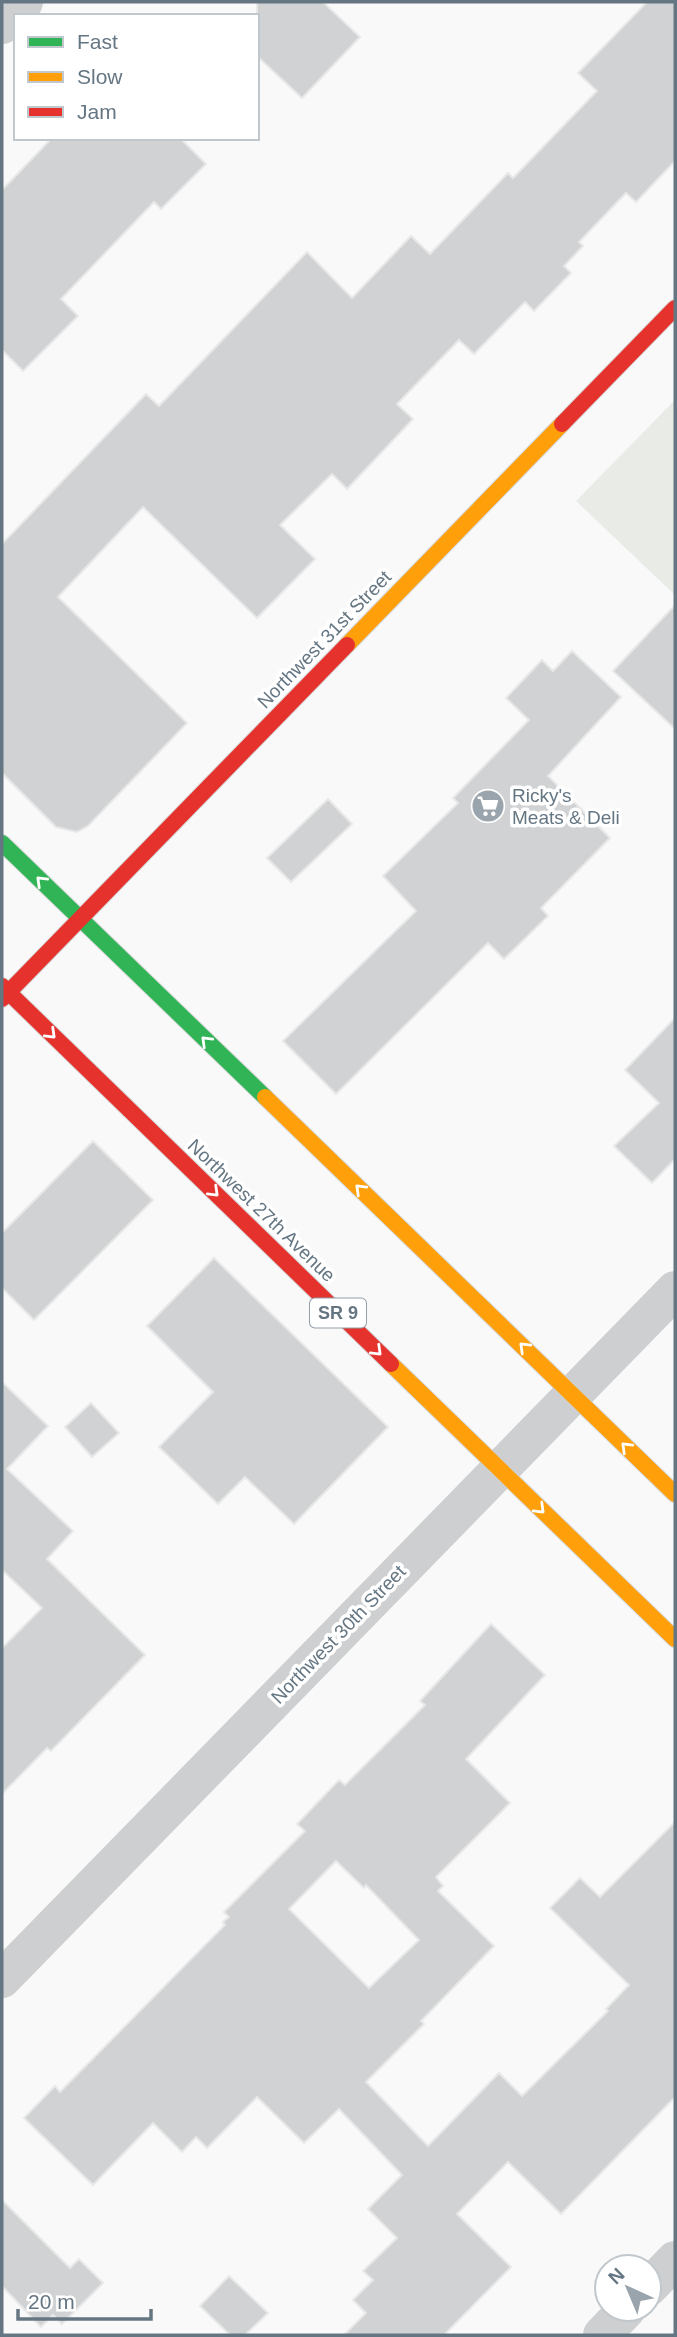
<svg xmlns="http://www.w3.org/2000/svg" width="677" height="2337" font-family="Helvetica,sans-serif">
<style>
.green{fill:#e8ebe6}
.building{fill:#d0d2d3;stroke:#e8e8e8;stroke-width:2;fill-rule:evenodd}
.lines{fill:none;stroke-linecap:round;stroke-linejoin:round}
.fast-casing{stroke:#d5d6d7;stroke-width:18}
.slow-casing{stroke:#d5d6d7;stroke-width:18}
.jam-casing{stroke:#d5d6d7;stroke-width:18}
.street{stroke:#cecfd0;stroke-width:38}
.fast{stroke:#30b455;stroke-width:16}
.slow{stroke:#ff9f0a;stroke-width:16}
.jam{stroke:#e5322d;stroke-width:16}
.oneway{stroke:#fff}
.labels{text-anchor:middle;stroke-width:7;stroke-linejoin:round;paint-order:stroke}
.shield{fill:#fff;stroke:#939fa8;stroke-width:2}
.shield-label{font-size:18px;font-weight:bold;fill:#657683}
.street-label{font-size:19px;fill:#657683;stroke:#fff}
.poi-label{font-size:19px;fill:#657683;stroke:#fff;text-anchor:start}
</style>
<rect width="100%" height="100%" fill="#f9f9f9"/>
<path class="green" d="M 675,400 L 675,595 L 576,501 Z"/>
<path class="building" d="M 257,2 L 323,2 L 360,37 L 302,98 L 257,56 Z
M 647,2 L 675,2 L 675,161 L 636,202 L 626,193 L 579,242 L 583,246 L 564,266 L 571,273 L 534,311 L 525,302 L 474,354 L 459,340 L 397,404 L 413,419 L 347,489 L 332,474 L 280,525 L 315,559 L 257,618 L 143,507 L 58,597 L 187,723 L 88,826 L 77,832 L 56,827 L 2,773 L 2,544 L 146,394 L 159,406 L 307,252 L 352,298 L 411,236 L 430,254 L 508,173 L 513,178 L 597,91 L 578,73 Z
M 52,138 L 180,138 L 206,164 L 161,209 L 154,202 L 61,299 L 78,316 L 23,371 L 2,350 L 2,190 Z
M 675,605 L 675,729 L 613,671 Z
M 572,651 L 621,697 L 548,776 L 610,838 L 541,908 L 548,916 L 504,959 L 488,943 L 336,1094 L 283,1041 L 416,911 L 383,876 L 458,803 L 453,798 L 529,720 L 506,698 L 542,660 L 553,671 Z
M 328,799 L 352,824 L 291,882 L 267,858 Z
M 675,1018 L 675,1159 L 652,1183 L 614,1146 L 659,1103 L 625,1070 Z
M 93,1141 L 153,1200 L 34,1320 L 2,1288 L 2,1233 Z
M 214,1258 L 388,1427 L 294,1524 L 245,1477 L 218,1504 L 159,1447 L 213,1392 L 147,1326 Z
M 2,1382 L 48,1426 L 7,1469 L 73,1531 L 47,1559 L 145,1655 L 51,1751 L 47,1748 L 2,1794 L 2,1648 L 42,1608 L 2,1570 Z
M 91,1403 L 119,1433 L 92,1457 L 65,1427 Z
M 491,1624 L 545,1675 L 466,1759 L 510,1803 L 436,1877 L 443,1886 L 438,1891 L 494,1946 L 421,2021 L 424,2024 L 366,2082 L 428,2146 L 499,2073 L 522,2096 L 608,2011 L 606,2009 L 629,1985 L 550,1908 L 580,1878 L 600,1897 L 675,1822 L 675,2097 L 561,2214 L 508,2162 L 457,2214 L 511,2267 L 444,2335 L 344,2335 L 366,2313 L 353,2300 L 373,2280 L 363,2271 L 397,2238 L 368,2209 L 402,2175 L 339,2109 L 304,2143 L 257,2097 L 207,2148 L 196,2137 L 182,2152 L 153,2123 L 93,2185 L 24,2118 L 55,2086 L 60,2092 L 225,1925 L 223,1922 L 229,1917 L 224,1912 L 305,1831 L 297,1824 L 339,1780 L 345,1785 L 425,1705 L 420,1701 ZM 336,1861 L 364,1888 L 366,1885 L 419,1940 L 369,1988 L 289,1909 Z
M 2,2200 L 70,2268 L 79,2259 L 103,2283 L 62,2324 L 53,2315 L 41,2327 L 2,2286 Z
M 229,2276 L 268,2313 L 245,2335 L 230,2335 L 200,2306 Z"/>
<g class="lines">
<defs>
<path id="fast" d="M 2,843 L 265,1097"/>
<path id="slow" d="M 347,645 L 562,424
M 265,1097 L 675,1494
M 391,1364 L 675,1639"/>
<path id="jam" d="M 562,424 L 675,308
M 2,986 L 391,1364
M 2,999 L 347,645"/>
</defs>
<use href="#fast" class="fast-casing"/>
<use href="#slow" class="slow-casing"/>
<use href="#jam" class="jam-casing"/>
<path class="street" d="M 2,25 L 24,2
M 2,1979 L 675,1290
M 649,2287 L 675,2260
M 602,2335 L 627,2309"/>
<use href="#fast" class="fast"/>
<use href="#slow" class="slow"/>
<use href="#jam" class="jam"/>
</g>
<defs><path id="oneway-chevron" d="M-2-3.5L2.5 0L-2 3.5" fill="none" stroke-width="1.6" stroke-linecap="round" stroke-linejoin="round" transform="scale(1.75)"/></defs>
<g class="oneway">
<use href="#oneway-chevron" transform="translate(41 881) rotate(-136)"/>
<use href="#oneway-chevron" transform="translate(51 1034) rotate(44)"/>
<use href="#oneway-chevron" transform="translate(206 1041) rotate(-136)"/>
<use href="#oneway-chevron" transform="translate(360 1189) rotate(-136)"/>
<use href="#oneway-chevron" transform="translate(214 1192) rotate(44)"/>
<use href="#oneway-chevron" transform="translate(524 1347) rotate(-136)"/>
<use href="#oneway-chevron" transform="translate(377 1351) rotate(44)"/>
<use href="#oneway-chevron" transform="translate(626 1447) rotate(-136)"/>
<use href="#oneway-chevron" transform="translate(540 1509) rotate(44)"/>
</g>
<defs>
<symbol id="supermarket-disc" viewBox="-11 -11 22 22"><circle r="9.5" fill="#99a4ac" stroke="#fff"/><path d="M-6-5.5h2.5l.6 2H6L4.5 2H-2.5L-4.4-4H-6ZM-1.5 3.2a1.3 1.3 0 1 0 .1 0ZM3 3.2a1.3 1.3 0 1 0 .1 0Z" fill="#fff"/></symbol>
</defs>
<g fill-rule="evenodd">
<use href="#supermarket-disc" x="469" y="787" width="38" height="38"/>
</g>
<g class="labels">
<rect class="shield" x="310" y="1298.5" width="56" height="29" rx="5"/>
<g class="shield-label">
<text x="338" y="1319">SR 9</text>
</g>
<g class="street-label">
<text transform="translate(324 639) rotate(-46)" y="7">Northwest 31st Street</text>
<text transform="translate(262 1210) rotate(44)" y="7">Northwest 27th Avenue</text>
<text transform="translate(338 1634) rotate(-46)" y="7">Northwest 30th Street</text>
</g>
<g class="poi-label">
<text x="512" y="802">Ricky's<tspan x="512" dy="22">Meats &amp; Deli</tspan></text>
</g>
</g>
<rect width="677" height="2337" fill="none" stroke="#657683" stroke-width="7"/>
<rect x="14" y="14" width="245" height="126" fill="#ffffff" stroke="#c1c8cd" stroke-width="2"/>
<rect x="28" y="37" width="35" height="10" fill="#30b455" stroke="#c1c8cd" stroke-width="2"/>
<text x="77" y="49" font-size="21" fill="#657683">Fast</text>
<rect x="28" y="72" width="35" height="10" fill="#ff9f0a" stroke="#c1c8cd" stroke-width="2"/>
<text x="77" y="84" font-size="21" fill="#657683">Slow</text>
<rect x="28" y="107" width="35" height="10" fill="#e5322d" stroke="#c1c8cd" stroke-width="2"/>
<text x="77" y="119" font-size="21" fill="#657683">Jam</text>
<g transform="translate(628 2288) rotate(316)"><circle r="33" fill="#ffffff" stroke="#c1c8cd" stroke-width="2"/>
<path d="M0-5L12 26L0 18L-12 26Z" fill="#99a4ac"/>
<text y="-10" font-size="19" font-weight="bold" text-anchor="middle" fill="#657683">N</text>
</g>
<path d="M18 2309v10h133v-10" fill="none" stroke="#657683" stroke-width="3.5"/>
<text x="28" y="2309" font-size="21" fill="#657683" stroke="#ffffff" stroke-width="5" paint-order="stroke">20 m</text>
</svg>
